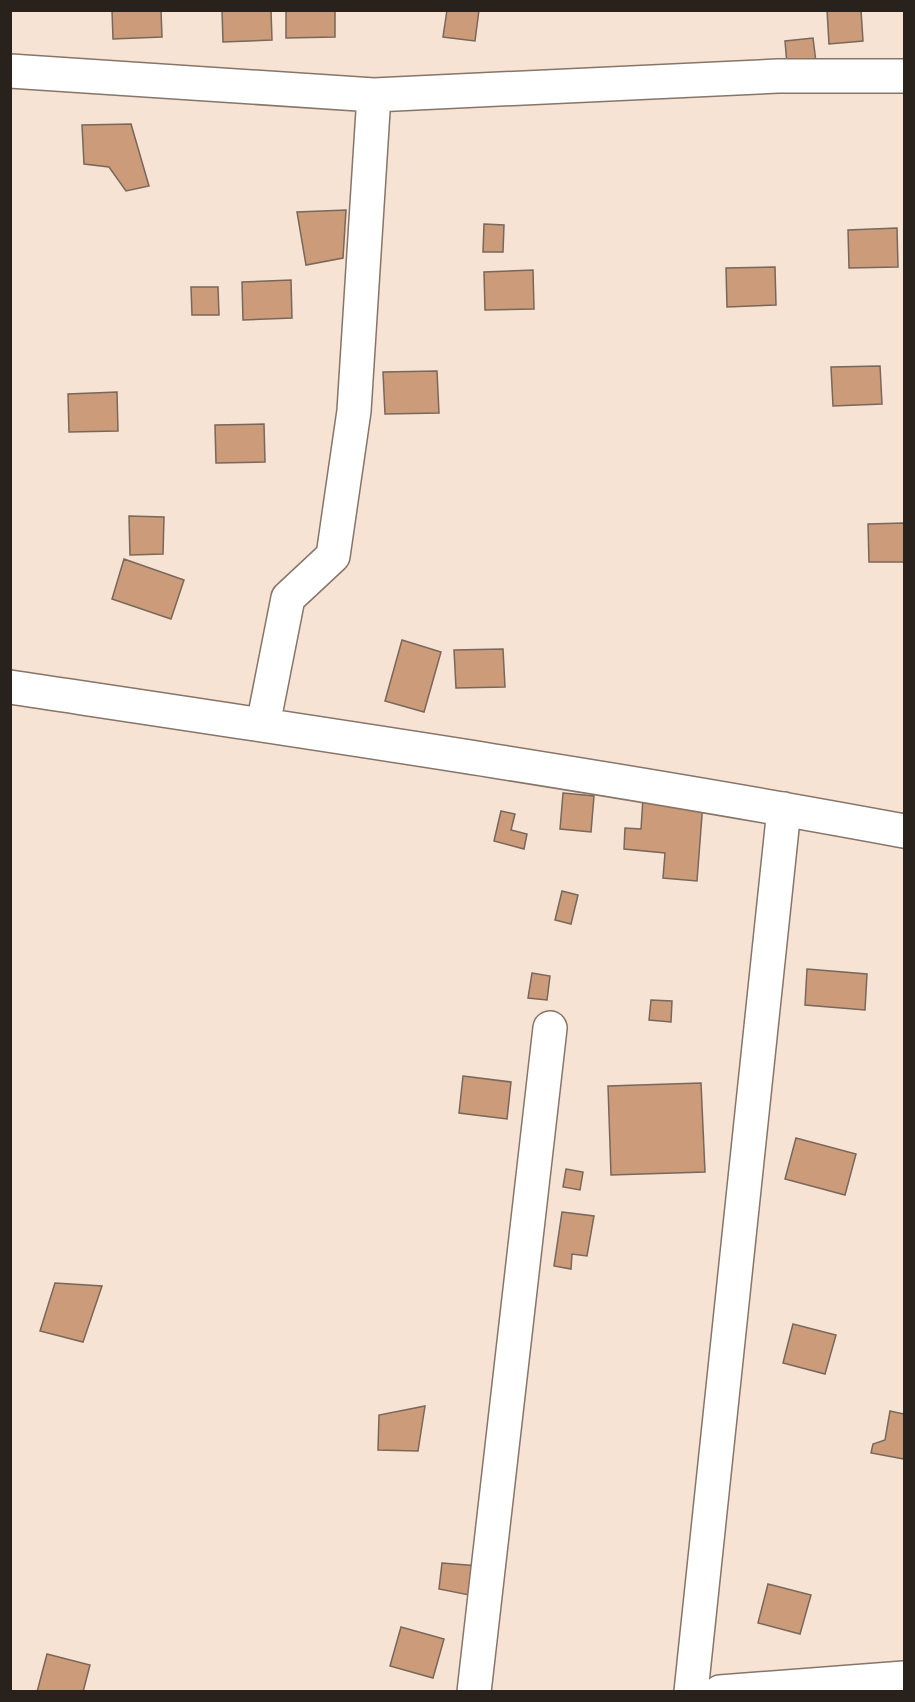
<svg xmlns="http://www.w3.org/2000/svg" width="915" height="1702" font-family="Quicksand,sans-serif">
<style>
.building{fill:#cc9b7a;stroke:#78675b;stroke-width:1.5}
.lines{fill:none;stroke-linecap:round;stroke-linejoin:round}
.minor-casing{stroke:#867568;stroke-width:36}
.minor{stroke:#fff;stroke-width:33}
</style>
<rect width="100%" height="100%" fill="#f6e3d4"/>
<path class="building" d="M 112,10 L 161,10 L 162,37 L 113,39 Z
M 222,10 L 271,10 L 272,40 L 223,42 Z
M 286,10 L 335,10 L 335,37 L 286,38 Z
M 447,10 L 479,10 L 475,41 L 443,37 Z
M 827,10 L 861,10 L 863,41 L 829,44 Z
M 813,38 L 816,62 L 787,65 L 785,41 Z
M 131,124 L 149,186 L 126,191 L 109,167 L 84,164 L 82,125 Z
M 346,210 L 343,258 L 306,265 L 297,212 Z
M 484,224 L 504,225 L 503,252 L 483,252 Z
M 897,228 L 898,267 L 849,268 L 848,230 Z
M 775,267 L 776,305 L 727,307 L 726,268 Z
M 533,270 L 534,309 L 485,310 L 484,272 Z
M 291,280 L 292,318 L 243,320 L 242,282 Z
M 191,287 L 218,287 L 219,315 L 192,315 Z
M 880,366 L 882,404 L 833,406 L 831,367 Z
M 437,371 L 439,413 L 385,414 L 383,372 Z
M 117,392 L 118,431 L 69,432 L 68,394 Z
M 264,424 L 265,462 L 216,463 L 215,425 Z
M 129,516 L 164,517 L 163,554 L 130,555 Z
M 904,523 L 904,562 L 869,562 L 868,524 Z
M 124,559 L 184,580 L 171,619 L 112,599 Z
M 402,640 L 441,652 L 424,712 L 385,701 Z
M 503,649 L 505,687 L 456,688 L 454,650 Z
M 563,793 L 594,796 L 591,832 L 560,829 Z
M 643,798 L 703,802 L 697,881 L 663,878 L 665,853 L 624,849 L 625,828 L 641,829 Z
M 501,811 L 515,814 L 511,830 L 527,834 L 524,849 L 494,841 Z
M 562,891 L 578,895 L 571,924 L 555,920 Z
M 807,969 L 867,974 L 865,1010 L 805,1005 Z
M 532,973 L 550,976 L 547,1000 L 528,998 Z
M 651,1000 L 672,1001 L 671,1022 L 649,1020 Z
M 463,1076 L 511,1082 L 507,1119 L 459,1113 Z
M 701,1083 L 705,1172 L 611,1175 L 608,1086 Z
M 796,1138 L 856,1154 L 845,1195 L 785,1179 Z
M 566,1169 L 583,1172 L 580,1190 L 563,1187 Z
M 562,1212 L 594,1216 L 587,1256 L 572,1254 L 571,1269 L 554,1266 Z
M 55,1283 L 102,1286 L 83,1342 L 40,1331 Z
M 793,1324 L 836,1335 L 825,1374 L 783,1363 Z
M 425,1406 L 418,1451 L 378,1450 L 379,1415 Z
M 890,1411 L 904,1414 L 904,1459 L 871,1453 L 873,1444 L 885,1440 Z
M 442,1563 L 479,1566 L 469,1595 L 439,1589 Z
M 768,1584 L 811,1595 L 800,1634 L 758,1623 Z
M 401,1627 L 444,1639 L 433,1678 L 390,1666 Z
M 47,1654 L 90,1665 L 83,1692 L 37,1692 Z"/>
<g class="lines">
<defs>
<path id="minor" d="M 10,71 L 374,95 L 778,76 L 904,76
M 10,687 C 309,732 608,776 904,831
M 263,725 L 288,598 L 333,556 L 354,411 L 374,95
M 474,1692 L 550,1028
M 691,1692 L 784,809
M 720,1692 L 904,1678"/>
</defs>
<use href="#minor" class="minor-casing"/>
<use href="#minor" class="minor"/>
</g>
<rect width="915" height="1702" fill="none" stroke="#28211c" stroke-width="24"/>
</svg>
